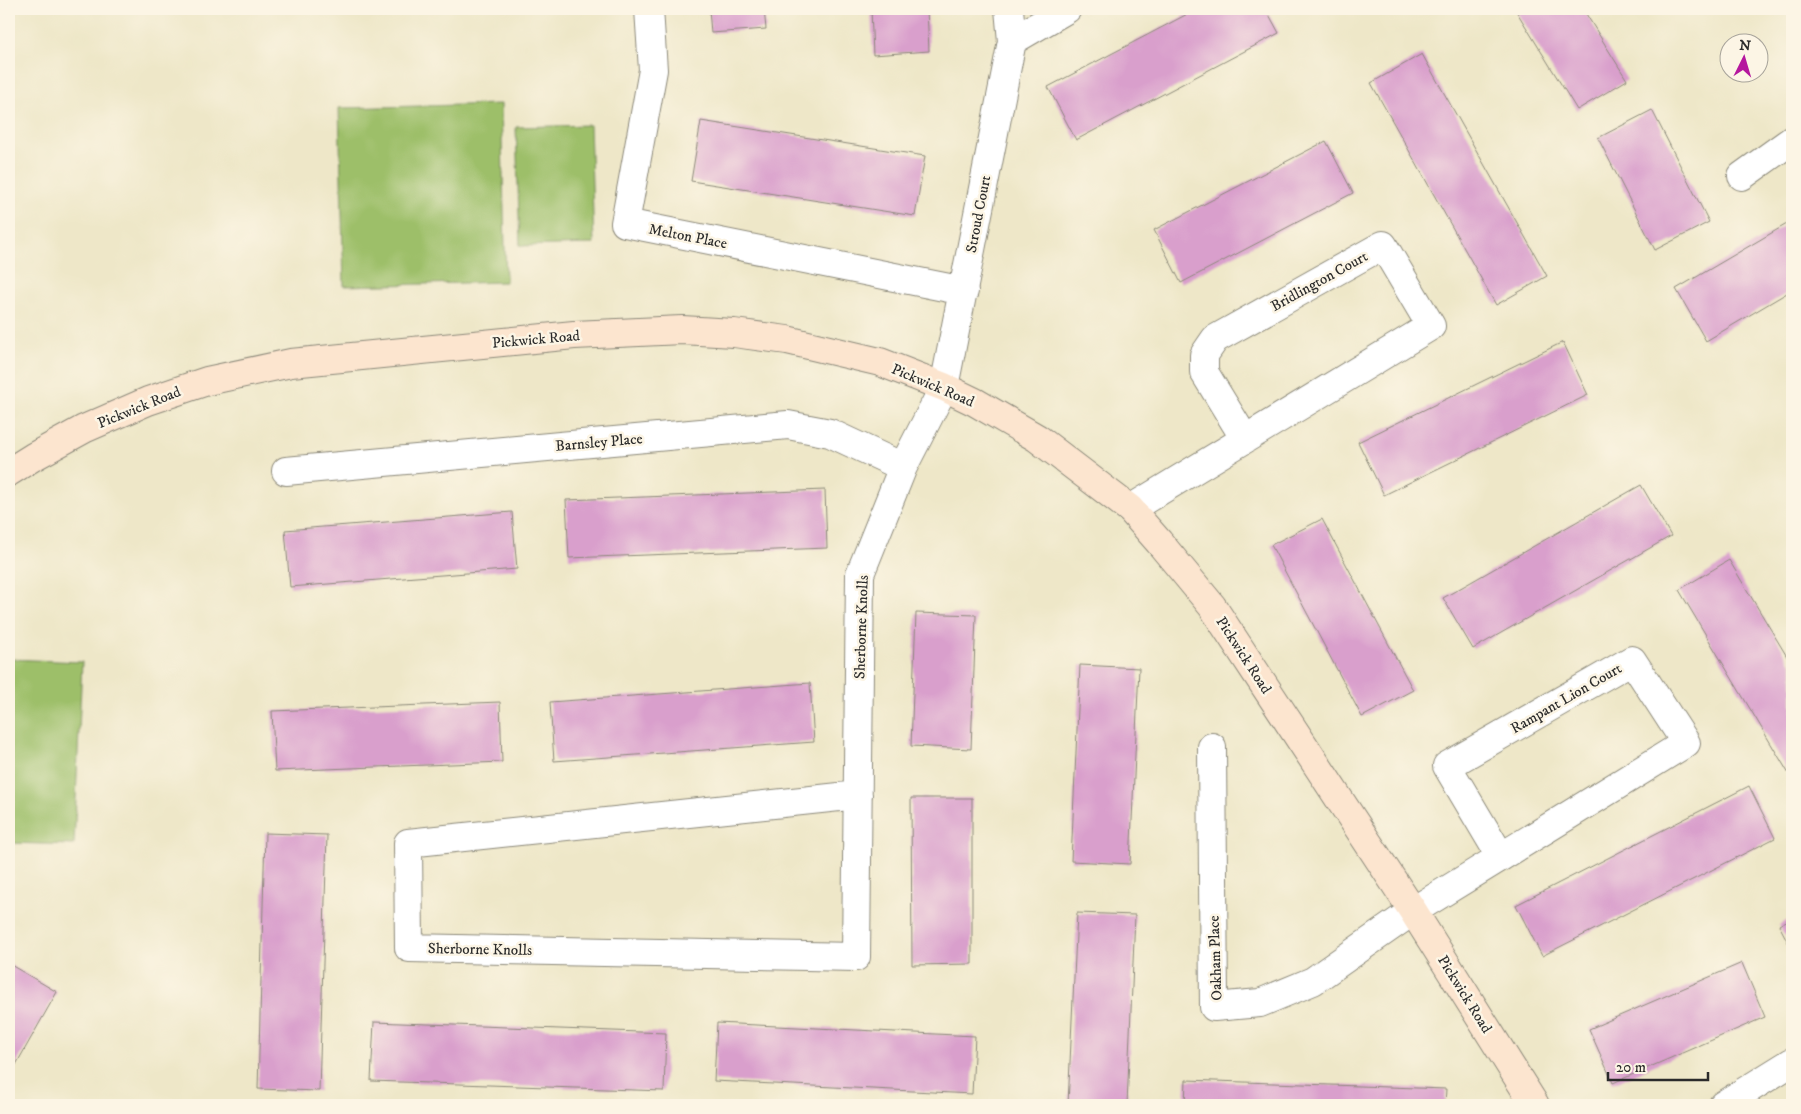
<svg xmlns="http://www.w3.org/2000/svg" width="1801" height="1114" font-family="'IM FELL DW Pica',serif">
<style>
.green{fill:#9dbf69;stroke:#64754a}
.building{fill:#d99fcc}
.lines{fill:none;stroke-linecap:round;stroke-linejoin:round}
.street-casing{stroke:#8c897a;stroke-width:30}
.secondary-casing{stroke:#8c897a;stroke-width:30}
.street{stroke:#fff;stroke-width:28}
.secondary{stroke:#fce5cf;stroke-width:28}
.labels{text-anchor:middle;stroke-width:5;stroke-linejoin:round;paint-order:stroke}
.street-label{font-size:15px;fill:#2b2b2b;stroke:#fcf5e5}
</style>
<rect width="100%" height="100%" fill="#fcf5e5"/>
<filter id="ink" filterUnits="userSpaceOnUse"><feTurbulence type="fractalNoise" baseFrequency=".02" numOctaves="2"/><feDisplacementMap in="SourceGraphic" scale="10" xChannelSelector="R" yChannelSelector="G"/><feConvolveMatrix kernelMatrix="1 2 1 2 8 2 1 2 1" color-interpolation-filters="sRGB"/></filter>
<filter id="wash" filterUnits="userSpaceOnUse"><feTurbulence type="fractalNoise" baseFrequency=".0096" numOctaves="4" result="noise"/><feDisplacementMap in="SourceGraphic" scale="20" xChannelSelector="R" yChannelSelector="G"/><feGaussianBlur stdDeviation="1.12" result="paint"/><feColorMatrix in="noise" values="0 0 0 0 0 0 0 0 0 0 0 0 0 0 0 0 0 1.4 0 .05"/><feComposite in="paint" operator="in"/></filter>
<g filter="url(#wash)">
<rect width="100%" height="100%" fill="#eee7c8"/>
<path class="green" d="M 501,104 L 506,282 L 344,286 L 339,108 Z
M 590,125 L 594,244 L 520,246 L 516,127 Z
M 9,659 L 82,662 L 74,845 L 9,843 Z"/>
<g id="blocks">
<path class="building" d="M 709,9 L 764,9 L 766,29 L 711,33 Z
M 871,9 L 927,9 L 929,51 L 873,55 Z
M 1197,9 L 1266,9 L 1279,33 L 1076,140 L 1048,87 Z
M 1515,9 L 1583,9 L 1627,80 L 1577,110 Z
M 1422,54 L 1547,276 L 1496,305 L 1371,83 Z
M 1652,110 L 1709,222 L 1655,250 L 1598,138 Z
M 701,121 L 925,156 L 915,216 L 691,181 Z
M 1326,141 L 1353,193 L 1181,283 L 1154,230 Z
M 1792,221 L 1792,290 L 1706,341 L 1676,289 Z
M 1563,342 L 1588,395 L 1384,495 L 1358,442 Z
M 1641,485 L 1671,536 L 1473,649 L 1443,598 Z
M 825,490 L 827,548 L 569,558 L 566,500 Z
M 512,512 L 517,569 L 290,587 L 285,530 Z
M 1322,519 L 1413,690 L 1362,717 L 1271,545 Z
M 1729,560 L 1792,665 L 1792,779 L 1679,590 Z
M 916,613 L 976,615 L 971,749 L 911,746 Z
M 1080,665 L 1139,668 L 1130,864 L 1071,861 Z
M 810,683 L 814,742 L 554,761 L 550,702 Z
M 500,702 L 502,762 L 275,771 L 272,711 Z
M 1749,786 L 1775,838 L 1542,956 L 1516,905 Z
M 911,798 L 972,798 L 972,964 L 912,965 Z
M 265,833 L 327,835 L 319,1091 L 258,1089 Z
M 1077,913 L 1135,915 L 1127,1105 L 1068,1105 Z
M 1792,918 L 1792,950 L 1779,925 Z
M 1742,963 L 1765,1017 L 1613,1083 L 1589,1029 Z
M 9,964 L 57,992 L 9,1077 Z
M 374,1022 L 666,1033 L 664,1091 L 371,1081 Z
M 717,1023 L 975,1036 L 972,1094 L 714,1081 Z
M 1186,1080 L 1446,1089 L 1445,1105 L 1185,1105 Z"/>
</g>
</g>
<g filter="url(#ink)">
<use href="#blocks" fill-opacity="0" stroke="#8c897a" stroke-width="1"/>
<g class="lines">
<defs>
<path id="street" d="M 649,9 L 653,70 L 625,223 L 964,291
M 1012,41 L 1067,9
M 1742,176 L 1792,140
M 286,471 L 788,425 L 830,433 L 903,467
M 1130,509 L 1431,326 L 1383,245 L 1215,339 L 1204,355 L 1204,372 L 1245,439
M 1212,747 L 1214,1007 L 1260,1003 L 1313,981 L 1413,911 L 1686,743 L 1632,660 L 1447,766 L 1501,857
M 858,795 L 408,843 L 409,948 L 856,957 L 860,574 L 903,467 L 944,387 L 1012,41 L 1009,9
M 1723,1105 L 1792,1062"/>
<path id="secondary" d="M 9,472 L 33,457 L 84,429 L 148,401 L 207,381 L 291,363 L 574,335 L 682,330 L 734,333 L 787,340 L 880,362 L 944,387 L 975,402 L 1037,438 L 1130,509 L 1159,542 L 1212,606 L 1413,911 L 1535,1105"/>
</defs>
<use href="#street" class="street-casing"/>
<use href="#secondary" class="secondary-casing"/>
<use href="#street" class="street"/>
<use href="#secondary" class="secondary"/>
</g>
</g>
<g class="labels">
<g class="street-label">
<text transform="translate(978 214) rotate(-79)" y="5">Stroud Court</text>
<text transform="translate(688 236) rotate(11)" y="5">Melton Place</text>
<text transform="translate(1319 281) rotate(-29)" y="5">Bridlington Court</text>
<text transform="translate(536 339) rotate(-5)" y="5">Pickwick Road</text>
<text transform="translate(933 385) rotate(23)" y="5">Pickwick Road</text>
<text transform="translate(139 407) rotate(-22)" y="5">Pickwick Road</text>
<text transform="translate(599 442) rotate(-5)" y="5">Barnsley Place</text>
<text transform="translate(861 627) rotate(-88)" y="5">Sherborne Knolls</text>
<text transform="translate(1244 655) rotate(57)" y="5">Pickwick Road</text>
<text transform="translate(1566 698) rotate(-30)" y="5">Rampant Lion Court</text>
<text transform="translate(480 949) rotate(1)" y="5">Sherborne Knolls</text>
<text transform="translate(1215 958) rotate(-92)" y="5">Oakham Place</text>
<text transform="translate(1465 994) rotate(58)" y="5">Pickwick Road</text>
</g>
</g>
<rect width="1801" height="1114" fill="none" stroke="#fcf5e5" stroke-width="30"/>
<g transform="translate(1744 58) rotate(5)"><circle r="24" fill="#fcf5e5" stroke="#a8a49b"/>
<path d="M0-4L9 19L0 12L-9 19Z" fill="#b5179e"/>
<text y="-8" font-size="14" font-weight="bold" text-anchor="middle" fill="#2b2b2b">N</text>
</g>
<path d="M1608 1072v8h100v-8" fill="none" stroke="#2b2b2b" stroke-width="2.5"/>
<text x="1616" y="1072" font-size="15" fill="#2b2b2b" stroke="#fcf5e5" stroke-width="4" paint-order="stroke">20 m</text>
</svg>
